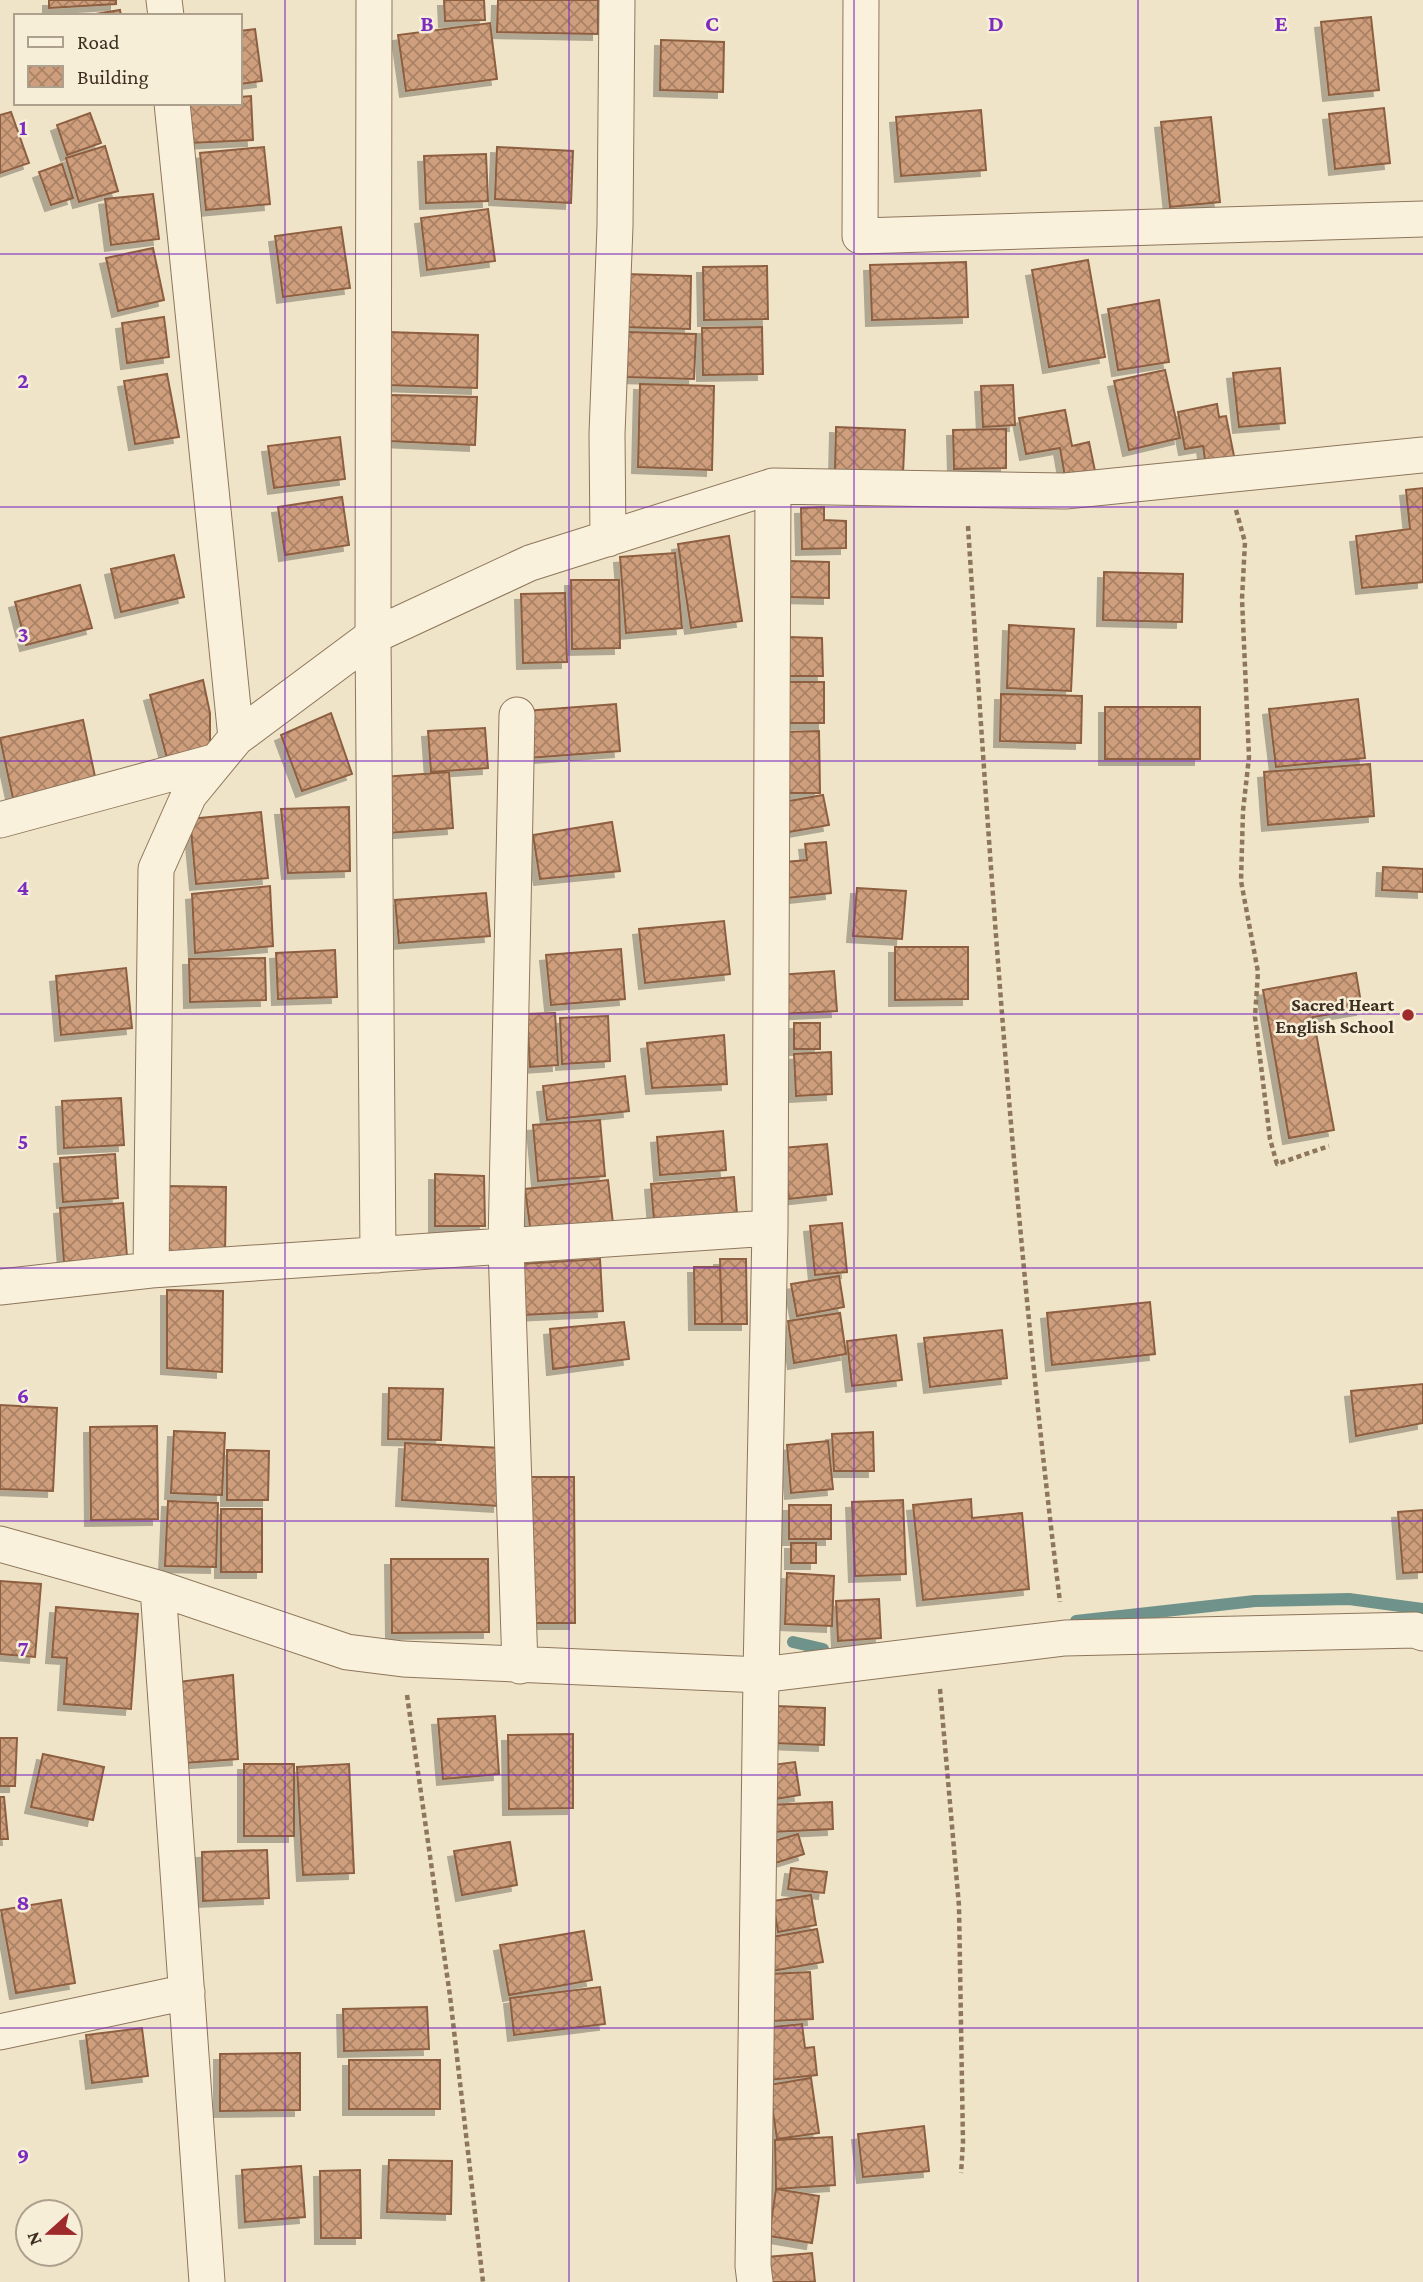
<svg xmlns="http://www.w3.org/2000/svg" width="1423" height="2282" font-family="'Crimson Pro',serif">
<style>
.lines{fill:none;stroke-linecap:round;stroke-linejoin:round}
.stream{stroke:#6f938a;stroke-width:12}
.building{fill:url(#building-cross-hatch);stroke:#8d5f41;stroke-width:2;filter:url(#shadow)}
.street-casing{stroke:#8d765c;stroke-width:37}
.path{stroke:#8d765c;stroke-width:4.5;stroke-dasharray:5 3.5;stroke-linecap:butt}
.street{stroke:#faf1dc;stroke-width:35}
.grid{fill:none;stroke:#7b2cbf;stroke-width:2;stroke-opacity:0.55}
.poi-dot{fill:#9e2a2b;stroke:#f7eed8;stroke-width:2.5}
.labels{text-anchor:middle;stroke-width:5;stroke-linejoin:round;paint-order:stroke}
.poi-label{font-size:19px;font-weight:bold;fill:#3d2e20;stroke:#f7eed8;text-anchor:end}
.grid-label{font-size:23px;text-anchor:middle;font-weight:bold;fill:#7b2cbf;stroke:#f7eed8;stroke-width:5;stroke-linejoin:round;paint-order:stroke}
</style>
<defs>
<pattern id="building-cross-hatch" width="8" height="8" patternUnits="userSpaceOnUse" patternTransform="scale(1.75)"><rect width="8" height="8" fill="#cf9f7d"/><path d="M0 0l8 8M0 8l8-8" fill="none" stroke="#a98266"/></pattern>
<filter id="shadow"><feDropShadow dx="-6" dy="6" stdDeviation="0" flood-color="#0004"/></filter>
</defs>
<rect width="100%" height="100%" fill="#f0e4c8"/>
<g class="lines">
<path class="stream" d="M 1076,1621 L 1255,1601 L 1349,1599 L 1423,1609
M 793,1642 L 823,1649"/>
</g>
<path class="building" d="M 49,0 L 116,0 L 116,4 L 49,8 Z
M 444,0 L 484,0 L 485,20 L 445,21 Z
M 498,0 L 598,0 L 598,34 L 497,32 Z
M 120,10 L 121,16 L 84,16 Z
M 1371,17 L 1379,90 L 1329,95 L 1321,22 Z
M 490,23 L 497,79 L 406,91 L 398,35 Z
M 255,29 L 262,81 L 240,84 L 240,31 Z
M 661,40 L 724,42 L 723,92 L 660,90 Z
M 251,96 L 253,140 L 190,143 L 188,103 L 240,103 L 240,97 Z
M 1384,108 L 1390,163 L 1335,169 L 1329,114 Z
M 981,110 L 986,170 L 901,176 L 896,117 Z
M 11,112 L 29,163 L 0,173 L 0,115 Z
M 90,113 L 101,143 L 67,155 L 57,125 Z
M 1211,117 L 1220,202 L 1170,207 L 1161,122 Z
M 105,146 L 118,191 L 79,202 L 66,158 Z
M 264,147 L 270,204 L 206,210 L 200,153 Z
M 497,147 L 573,151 L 571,203 L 495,199 Z
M 486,154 L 488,201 L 426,203 L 424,156 Z
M 62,164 L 73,198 L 51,205 L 39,172 Z
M 153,194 L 159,239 L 111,245 L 105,199 Z
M 488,209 L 495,261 L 427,270 L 421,218 Z
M 341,227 L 350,288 L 283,297 L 275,236 Z
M 153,248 L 164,300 L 118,311 L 106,258 Z
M 1088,260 L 1105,357 L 1049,367 L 1032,270 Z
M 966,262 L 968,317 L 872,320 L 870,265 Z
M 767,266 L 768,319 L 704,320 L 703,267 Z
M 625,274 L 691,276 L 690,329 L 623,327 Z
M 1159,300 L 1169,362 L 1118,370 L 1108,309 Z
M 164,317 L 169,357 L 127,363 L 122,323 Z
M 762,327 L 763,374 L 703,375 L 702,328 Z
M 388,332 L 478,335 L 477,388 L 387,385 Z
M 627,332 L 696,334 L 694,379 L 626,377 Z
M 1280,368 L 1285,423 L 1239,427 L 1233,373 Z
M 1165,370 L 1180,438 L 1129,450 L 1114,381 Z
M 167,374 L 179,437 L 135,444 L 124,381 Z
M 640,384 L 714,386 L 712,470 L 638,467 Z
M 1013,385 L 1015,425 L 983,427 L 981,386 Z
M 390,395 L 477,397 L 475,445 L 389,441 Z
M 1217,404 L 1219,417 L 1226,416 L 1235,461 L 1206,466 L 1203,446 L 1185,449 L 1178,412 Z
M 1065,410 L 1072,446 L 1089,442 L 1095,471 L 1065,477 L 1060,448 L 1026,454 L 1019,418 Z
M 836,427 L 905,430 L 903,473 L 835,470 Z
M 1006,429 L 1006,468 L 954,469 L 953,430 Z
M 340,437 L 345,479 L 274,488 L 268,446 Z
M 1423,488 L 1423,582 L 1362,588 L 1356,536 L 1410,529 L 1406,490 Z
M 342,497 L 349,545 L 285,555 L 278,507 Z
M 824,507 L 824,520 L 846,521 L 846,548 L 802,549 L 801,508 Z
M 729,536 L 742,621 L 691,628 L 678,544 Z
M 675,553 L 682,628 L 626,633 L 620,557 Z
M 174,555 L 184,597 L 121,612 L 111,569 Z
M 787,561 L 829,562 L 829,598 L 787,597 Z
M 1104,572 L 1183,574 L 1182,622 L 1103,620 Z
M 571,580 L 619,580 L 620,648 L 572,649 Z
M 80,585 L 92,628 L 26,645 L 15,602 Z
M 565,593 L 567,662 L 523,663 L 521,594 Z
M 1009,625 L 1074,629 L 1071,691 L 1007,688 Z
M 787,637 L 822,638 L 823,676 L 787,676 Z
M 203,680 L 210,713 L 210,746 L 167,758 L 150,695 Z
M 787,682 L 824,682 L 824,723 L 786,723 Z
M 1001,694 L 1082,696 L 1081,743 L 1000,741 Z
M 1358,699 L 1365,758 L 1276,767 L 1269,709 Z
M 616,704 L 620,751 L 528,758 L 525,711 Z
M 1105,707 L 1200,707 L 1200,759 L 1105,759 Z
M 331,713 L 352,774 L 302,791 L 281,735 Z
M 83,720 L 97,786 L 14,803 L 0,738 Z
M 485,728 L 488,768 L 431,772 L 428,731 Z
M 819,731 L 820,793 L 779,793 L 778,732 Z
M 1370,764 L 1374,816 L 1268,825 L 1264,772 Z
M 449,772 L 453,828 L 388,833 L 383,777 Z
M 823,795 L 829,825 L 783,833 L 778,803 Z
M 349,807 L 350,871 L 288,873 L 281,809 Z
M 261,812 L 268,878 L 196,884 L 190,819 Z
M 612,822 L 620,871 L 540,879 L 533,835 Z
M 826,842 L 831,893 L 778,899 L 774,863 L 807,860 L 805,844 Z
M 1383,867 L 1423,869 L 1423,892 L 1382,890 Z
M 270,886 L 273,946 L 195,953 L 192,894 Z
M 857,888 L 906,891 L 902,939 L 853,936 Z
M 486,893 L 490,936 L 399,943 L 395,900 Z
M 724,921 L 730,974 L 645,983 L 639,929 Z
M 895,947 L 968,947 L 968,999 L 895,1000 Z
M 621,949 L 625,999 L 551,1005 L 546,955 Z
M 335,950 L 337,997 L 278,999 L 276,953 Z
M 265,958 L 266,1000 L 190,1002 L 189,959 Z
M 126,968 L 132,1028 L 61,1035 L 56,976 Z
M 834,971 L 837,1011 L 781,1014 L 778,975 Z
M 1356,973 L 1362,1009 L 1313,1017 L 1334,1130 L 1289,1138 L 1263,990 Z
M 555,1013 L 558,1065 L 530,1067 L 527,1014 Z
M 608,1016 L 610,1061 L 562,1064 L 560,1018 Z
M 794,1023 L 820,1023 L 820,1049 L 794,1049 Z
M 724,1035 L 727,1084 L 652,1088 L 647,1043 Z
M 831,1052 L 832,1094 L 796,1096 L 794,1054 Z
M 625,1076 L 629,1111 L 547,1120 L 543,1086 Z
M 121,1098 L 124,1145 L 64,1148 L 62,1101 Z
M 600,1120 L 605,1176 L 538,1181 L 533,1125 Z
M 723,1131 L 726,1170 L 660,1175 L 657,1137 Z
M 827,1144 L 832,1194 L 789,1199 L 783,1148 Z
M 115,1154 L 118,1198 L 63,1202 L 60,1158 Z
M 435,1174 L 484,1176 L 485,1226 L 435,1226 Z
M 734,1177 L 737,1214 L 654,1220 L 651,1184 Z
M 608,1180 L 613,1224 L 531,1234 L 525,1189 Z
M 167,1186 L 226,1187 L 225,1254 L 167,1253 Z
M 123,1203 L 127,1257 L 64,1262 L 60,1208 Z
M 842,1223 L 847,1272 L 815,1275 L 810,1226 Z
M 600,1259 L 603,1311 L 523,1315 L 520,1264 Z
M 720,1259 L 746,1259 L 747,1324 L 722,1324 Z
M 694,1267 L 720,1267 L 722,1324 L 695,1324 Z
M 839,1276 L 844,1307 L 797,1316 L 791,1284 Z
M 167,1290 L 223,1291 L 222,1372 L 167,1368 Z
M 1150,1302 L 1155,1354 L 1052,1365 L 1047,1313 Z
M 840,1313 L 846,1354 L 794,1363 L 788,1321 Z
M 624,1322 L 629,1359 L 553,1369 L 550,1329 Z
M 1002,1330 L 1007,1378 L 930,1387 L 924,1338 Z
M 896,1335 L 902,1380 L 852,1386 L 847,1341 Z
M 1423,1384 L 1423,1423 L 1356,1436 L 1351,1391 Z
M 389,1388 L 443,1389 L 441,1440 L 388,1439 Z
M 0,1405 L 57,1408 L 53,1491 L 0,1489 Z
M 157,1426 L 158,1519 L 91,1520 L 90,1427 Z
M 174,1431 L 225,1433 L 222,1495 L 171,1493 Z
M 873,1432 L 874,1471 L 834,1471 L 832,1434 Z
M 828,1441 L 833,1489 L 791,1493 L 787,1445 Z
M 405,1443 L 501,1448 L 499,1506 L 402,1500 Z
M 227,1450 L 269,1451 L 268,1500 L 227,1500 Z
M 526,1477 L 574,1477 L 575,1623 L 527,1623 Z
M 971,1499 L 972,1518 L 1022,1513 L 1029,1589 L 923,1600 L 913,1505 Z
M 903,1500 L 906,1574 L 855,1576 L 852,1502 Z
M 168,1501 L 218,1503 L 216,1567 L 165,1566 Z
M 789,1505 L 831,1505 L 831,1539 L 789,1539 Z
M 221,1509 L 262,1509 L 262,1572 L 221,1572 Z
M 1423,1510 L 1423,1572 L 1403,1573 L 1398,1512 Z
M 791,1543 L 816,1543 L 816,1563 L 791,1563 Z
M 391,1559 L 488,1559 L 489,1632 L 392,1633 Z
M 787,1573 L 834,1576 L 832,1626 L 785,1624 Z
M 0,1581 L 41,1584 L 35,1657 L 0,1654 Z
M 879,1599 L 881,1638 L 838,1641 L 836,1601 Z
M 56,1607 L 138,1614 L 131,1709 L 64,1704 L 67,1658 L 52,1657 Z
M 233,1675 L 238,1759 L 184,1763 L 178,1682 Z
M 776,1706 L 825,1708 L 824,1745 L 774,1743 Z
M 495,1716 L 499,1774 L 443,1779 L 438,1719 Z
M 573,1734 L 573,1808 L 509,1809 L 508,1735 Z
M 0,1738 L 17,1738 L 15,1786 L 0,1786 Z
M 43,1754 L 104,1767 L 93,1820 L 31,1807 Z
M 795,1762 L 800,1795 L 769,1800 L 764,1766 Z
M 244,1764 L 294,1764 L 294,1836 L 244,1836 Z
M 349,1764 L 354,1873 L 303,1875 L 297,1767 Z
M 0,1797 L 4,1797 L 8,1839 L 0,1839 Z
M 832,1802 L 833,1829 L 771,1832 L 769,1805 Z
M 798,1834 L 804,1854 L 772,1864 L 767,1843 Z
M 510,1842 L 517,1885 L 462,1895 L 454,1851 Z
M 267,1850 L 269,1898 L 203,1901 L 202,1852 Z
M 791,1868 L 827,1872 L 824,1893 L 788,1889 Z
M 811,1895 L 816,1925 L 778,1932 L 773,1901 Z
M 61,1900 L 75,1983 L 16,1993 L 1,1910 Z
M 817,1929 L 823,1962 L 766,1972 L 760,1939 Z
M 584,1931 L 592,1980 L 509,1995 L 500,1945 Z
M 810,1972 L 813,2019 L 772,2021 L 770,1974 Z
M 600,1987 L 605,2024 L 514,2035 L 510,1998 Z
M 427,2007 L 429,2049 L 344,2051 L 343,2009 Z
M 802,2024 L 805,2048 L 814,2047 L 817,2075 L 769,2080 L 764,2028 Z
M 142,2028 L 148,2076 L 92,2083 L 86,2035 Z
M 300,2053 L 300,2110 L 220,2111 L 220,2054 Z
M 349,2060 L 440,2060 L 440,2109 L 349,2109 Z
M 811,2078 L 819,2133 L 777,2139 L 769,2085 Z
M 924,2126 L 929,2171 L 863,2177 L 858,2134 Z
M 832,2137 L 835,2185 L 776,2189 L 775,2140 Z
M 389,2160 L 452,2161 L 451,2214 L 387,2212 Z
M 301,2166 L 305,2217 L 245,2222 L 242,2170 Z
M 360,2170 L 361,2238 L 321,2238 L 320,2171 Z
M 776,2189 L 819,2196 L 812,2243 L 769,2236 Z
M 812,2253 L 815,2282 L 769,2282 L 767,2257 Z"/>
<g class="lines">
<defs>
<path id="street" d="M 164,0 L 166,16
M 374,0 L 373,636 L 378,1255
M 861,0 L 860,236 L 1423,219
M 172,103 L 236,738
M 608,539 L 607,434 L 615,226 L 617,0
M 517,715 L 506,1246 L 520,1666
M 0,820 L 217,761
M 151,1270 L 156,869 L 189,795 L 236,738 L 373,636 L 530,563 L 773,486 L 1065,491 L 1423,455
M 0,1287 L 151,1270 L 770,1228
M 0,1544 L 158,1588 L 347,1652 L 403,1659 L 761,1675 L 1065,1638 L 1415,1630 L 1423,1633
M 158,1588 L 207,2282
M 0,2032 L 187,1992
M 755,2282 L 753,2266 L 761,1675 L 770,1228 L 773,486"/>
</defs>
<use href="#street" class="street-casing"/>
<path class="path" d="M 1236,510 L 1245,542 L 1242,599 L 1249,757 L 1243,811 L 1241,881 L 1258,972 L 1255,1017 L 1270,1139 L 1277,1164 L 1329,1146
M 968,526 C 991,886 1016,1245 1060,1602
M 940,1689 L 959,1906 L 963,2143 L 961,2173
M 407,1695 L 450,1996 L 483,2282"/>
<use href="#street" class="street"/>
</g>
<path class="grid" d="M 285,0 L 285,2282M 569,0 L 569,2282M 854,0 L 854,2282M 1138,0 L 1138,2282M 0,254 L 1423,254M 0,507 L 1423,507M 0,761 L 1423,761M 0,1014 L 1423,1014M 0,1268 L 1423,1268M 0,1521 L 1423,1521M 0,1775 L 1423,1775M 0,2028 L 1423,2028"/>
<circle class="poi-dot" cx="1408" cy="1015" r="7"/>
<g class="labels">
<g class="poi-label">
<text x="1394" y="1011">Sacred Heart<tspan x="1394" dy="22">English School</tspan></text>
</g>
</g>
<g class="grid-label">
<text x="427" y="31">B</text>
<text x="712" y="31">C</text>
<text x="996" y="31">D</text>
<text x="1281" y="31">E</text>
<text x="23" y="135">1</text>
<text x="23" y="388">2</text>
<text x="23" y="642">3</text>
<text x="23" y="895">4</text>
<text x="23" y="1149">5</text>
<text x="23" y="1403">6</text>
<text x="23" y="1656">7</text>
<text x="23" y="1910">8</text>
<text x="23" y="2163">9</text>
</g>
<rect x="14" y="14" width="228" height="91" fill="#f7eed8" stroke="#ada18e" stroke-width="2"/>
<rect x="28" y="37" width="35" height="10" fill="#faf1dc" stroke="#ada18e" stroke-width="2"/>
<text x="77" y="49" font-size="21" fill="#3d2e20">Road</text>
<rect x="28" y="66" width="35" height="21" fill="url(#building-cross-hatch)" stroke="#ada18e" stroke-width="2"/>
<text x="77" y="84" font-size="21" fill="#3d2e20">Building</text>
<g transform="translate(49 2233) rotate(249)"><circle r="33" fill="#f7eed8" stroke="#ada18e" stroke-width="2"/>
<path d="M0-5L12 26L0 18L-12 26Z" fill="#9e2a2b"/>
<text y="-10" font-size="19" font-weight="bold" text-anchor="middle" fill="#3d2e20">N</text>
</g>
</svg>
